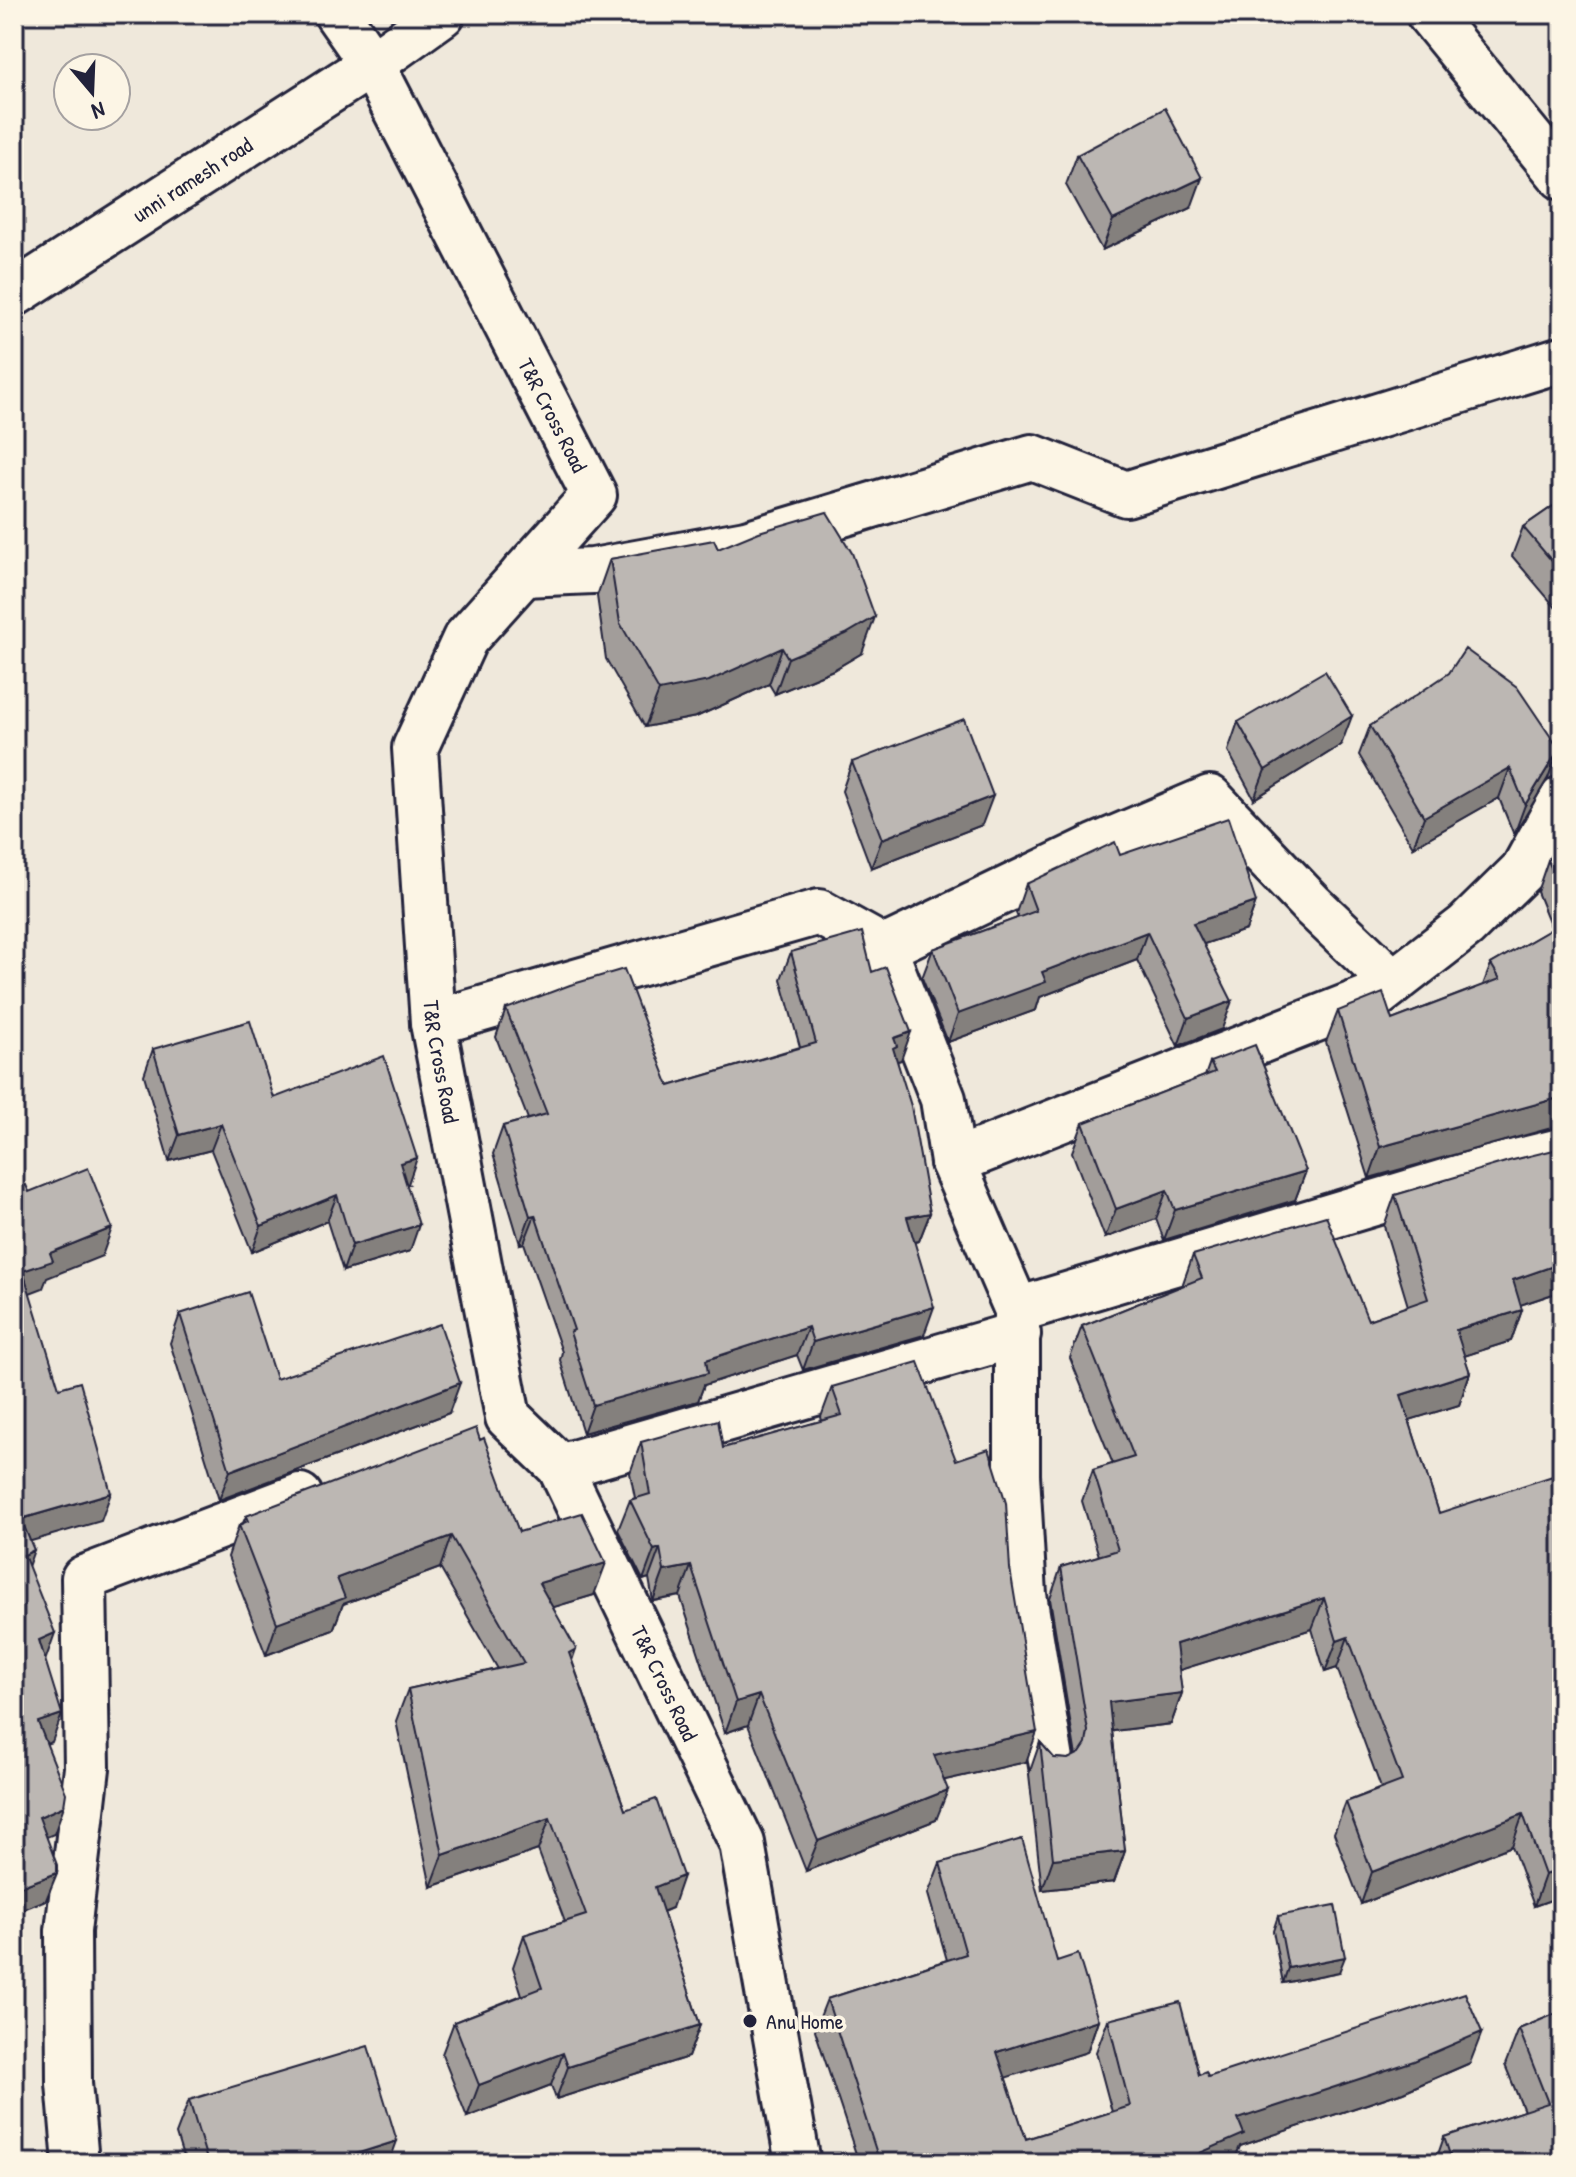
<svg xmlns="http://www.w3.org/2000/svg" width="1576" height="2177" font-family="'Patrick Hand',sans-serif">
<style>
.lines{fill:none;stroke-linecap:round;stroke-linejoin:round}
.street-casing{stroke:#22223b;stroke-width:50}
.street{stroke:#fcf5e5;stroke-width:44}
.wall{fill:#a29d9a;stroke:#22223b;stroke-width:2}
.shaded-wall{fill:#84807d;stroke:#22223b;stroke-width:2}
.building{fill:#bcb7b3;stroke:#22223b;stroke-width:2}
.poi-dot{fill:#22223b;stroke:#fcf5e5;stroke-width:3}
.labels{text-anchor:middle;stroke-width:7;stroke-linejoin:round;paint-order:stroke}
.street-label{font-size:22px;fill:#22223b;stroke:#fcf5e5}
.poi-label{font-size:22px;fill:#22223b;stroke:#fcf5e5;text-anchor:start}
</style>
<rect width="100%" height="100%" fill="#efe8db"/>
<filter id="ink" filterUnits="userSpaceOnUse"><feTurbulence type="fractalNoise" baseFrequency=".0125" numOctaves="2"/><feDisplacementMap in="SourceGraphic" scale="16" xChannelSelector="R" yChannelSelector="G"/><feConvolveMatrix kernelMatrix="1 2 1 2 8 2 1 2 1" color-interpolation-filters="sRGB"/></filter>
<g filter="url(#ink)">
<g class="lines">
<defs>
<g id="street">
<path id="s1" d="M 337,14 L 372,64 L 594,495 L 465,639 L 415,748 L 433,1023 L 508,1417 L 560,1467 L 742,1843 L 798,2163"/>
<path d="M 1429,14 L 1562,177"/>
<path id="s2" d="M 14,294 L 372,64 L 442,14"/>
<path d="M 523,574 L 593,571 L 746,543 L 1032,457 L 1126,494 L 1562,359"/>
<path d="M 884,948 L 1095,847 L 1210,798 L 1311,904 L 1393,982"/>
<path d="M 433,1023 L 819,912 L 884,948 L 943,1099 L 953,1162 L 1017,1310 L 1017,1475 L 1024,1595 L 1052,1766"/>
<path d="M 953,1162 L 1377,995 L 1466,926 L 1523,870 L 1562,799"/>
<path d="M 1017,1310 L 1491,1168 L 1561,1151 L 1562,1155"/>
<path d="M 560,1467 L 1018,1334"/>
<path d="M 76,2163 L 69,2083 L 68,1931 L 87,1768 L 84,1578 L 300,1496"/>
</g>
</defs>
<use href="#street" class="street-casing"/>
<use href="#street" class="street"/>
</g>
<path class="wall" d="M 1077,155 L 1191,208 L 1102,250 L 1066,185 Z
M 1562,500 L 1562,615 L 1512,556 L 1523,527 Z
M 718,549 L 862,653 L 833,670 L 775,694 L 769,684 L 696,717 L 645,727 L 606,659 L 597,596 L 610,559 Z
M 1238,722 L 1341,745 L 1254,799 L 1228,751 Z
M 1370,726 L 1559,749 L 1548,778 L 1514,835 L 1499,798 L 1413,847 L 1359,755 Z
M 852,762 L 982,825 L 871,868 L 842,791 Z
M 1562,837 L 1562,1127 L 1555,1127 L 1369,1178 L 1326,1042 L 1338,1011 L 1392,1020 L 1483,985 L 1491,964 L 1552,929 L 1537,892 L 1548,860 Z
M 1120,855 L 1256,902 L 1246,930 L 1204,944 L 1222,1029 L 1178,1046 L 1137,960 L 1040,997 L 1036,1010 L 948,1042 L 922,978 L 933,949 L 1018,918 L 1016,913 L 1026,884 Z
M 791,952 L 872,972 L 901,1060 L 897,1061 L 930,1213 L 919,1241 L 914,1242 L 924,1335 L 803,1370 L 797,1355 L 704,1385 L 698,1401 L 583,1433 L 560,1360 L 562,1352 L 524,1243 L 520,1244 L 493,1154 L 503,1126 L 528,1119 L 496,1037 L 506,1009 L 669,1086 L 800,1047 L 781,979 Z
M 153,1049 L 274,1098 L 408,1184 L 406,1184 L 410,1251 L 343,1271 L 327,1221 L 252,1252 L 211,1150 L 169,1161 L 144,1075 Z
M 1210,1062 L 1306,1171 L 1295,1200 L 1164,1240 L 1156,1219 L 1105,1238 L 1072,1152 L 1083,1123 L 1205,1076 Z
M 1562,1148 L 1562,1291 L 1520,1305 L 1522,1310 L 1511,1341 L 1464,1356 L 1470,1373 L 1459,1405 L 1409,1420 L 1562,1896 L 1534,1906 L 1512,1846 L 1361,1904 L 1334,1833 L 1346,1802 L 1381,1788 L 1337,1668 L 1325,1672 L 1312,1629 L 1179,1670 L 1182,1693 L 1171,1724 L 1112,1731 L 1125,1851 L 1114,1882 L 1042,1890 L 1029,1774 L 1040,1742 L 1054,1758 L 1068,1759 L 1076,1756 L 1050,1599 L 1061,1567 L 1099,1556 L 1082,1501 L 1093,1470 L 1113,1464 L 1070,1358 L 1082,1326 L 1182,1286 L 1193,1255 L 1368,1320 L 1408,1306 L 1384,1226 L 1395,1195 Z
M 180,1314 L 276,1379 L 449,1413 L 219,1500 L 170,1343 Z
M 832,1387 L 956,1460 L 1010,1569 L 1026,1762 L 944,1780 L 936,1820 L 806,1871 L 748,1725 L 725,1733 L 680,1596 L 653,1601 L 649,1578 L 643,1580 L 618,1530 L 630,1500 L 635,1498 L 630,1473 L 641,1442 L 723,1448 L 822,1421 L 821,1417 Z
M 480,1440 L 519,1532 L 594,1595 L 553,1607 L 625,1810 L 672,1908 L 663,1912 L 700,2025 L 688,2057 L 556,2099 L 551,2085 L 467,2117 L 442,2054 L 454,2022 L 522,1995 L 513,1967 L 524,1935 L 565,1922 L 538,1850 L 431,1887 L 396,1721 L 408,1689 L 498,1669 L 440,1568 L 343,1604 L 333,1630 L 266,1655 L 228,1557 L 239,1525 L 243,1523 L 246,1516 Z
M 940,1863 L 1057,1961 L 1098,2020 L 1087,2052 L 1005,2077 L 1026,2139 L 1112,2112 L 1096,2052 L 1108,2020 L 1199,2075 L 1208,2077 L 1470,2063 L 1403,2092 L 1240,2146 L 1233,2163 L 859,2163 L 815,2030 L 827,1999 L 947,1960 L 928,1894 Z
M 1278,1916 L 1339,1972 L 1283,1983 L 1273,1931 Z
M 1562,2011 L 1562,2163 L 1435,2163 L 1444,2137 L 1524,2111 L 1505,2065 L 1519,2029 Z
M 189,2100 L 389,2163 L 185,2163 L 176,2134 Z"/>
<path class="shaded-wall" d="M 1202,178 L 1191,208 L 1102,250 L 1113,220 Z
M 875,617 L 862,653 L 833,670 L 775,694 L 788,658 Z
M 782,648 L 769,684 L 696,717 L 645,727 L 659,691 Z
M 1352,716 L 1341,745 L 1254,799 L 1265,770 Z
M 1559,749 L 1548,778 L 1514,835 L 1525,805 Z
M 1510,768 L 1499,798 L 1413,847 L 1424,817 Z
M 993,796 L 982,825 L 871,868 L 882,839 Z
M 1256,902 L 1246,930 L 1183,951 L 1193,923 Z
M 1147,932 L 1137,960 L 1040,997 L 1036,1010 L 948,1042 L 958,1014 L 1042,972 Z
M 1232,1001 L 1222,1029 L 1178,1046 L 1188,1018 Z
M 911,1032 L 901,1060 L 891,1063 L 894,1038 Z
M 1562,1097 L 1562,1127 L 1555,1127 L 1369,1178 L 1380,1147 Z
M 221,1124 L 211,1150 L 169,1161 L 179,1135 Z
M 417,1158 L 408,1184 L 391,1189 L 400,1163 Z
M 1306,1171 L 1295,1200 L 1164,1240 L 1175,1210 Z
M 1167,1190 L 1156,1219 L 1105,1238 L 1116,1209 Z
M 337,1195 L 327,1221 L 252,1252 L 261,1226 Z
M 930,1213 L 919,1241 L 896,1245 L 907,1217 Z
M 535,1215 L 524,1243 L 520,1244 L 530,1216 Z
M 419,1225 L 410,1251 L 343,1271 L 352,1245 Z
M 112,1228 L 102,1256 L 47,1278 L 43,1288 L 14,1299 L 23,1271 L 50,1253 Z
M 1562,1263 L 1562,1291 L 1502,1311 L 1513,1280 Z
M 934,1307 L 924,1335 L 803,1370 L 813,1342 Z
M 1522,1310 L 1511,1341 L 1445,1362 L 1456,1330 Z
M 808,1327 L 797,1355 L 704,1385 L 698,1401 L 583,1433 L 593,1405 L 706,1360 Z
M 1470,1373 L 1459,1405 L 1390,1426 L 1401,1395 Z
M 460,1383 L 449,1413 L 219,1500 L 230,1471 Z
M 111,1493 L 101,1521 L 14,1546 L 21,1519 Z
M 451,1536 L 440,1568 L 343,1604 L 333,1630 L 266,1655 L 277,1623 L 337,1578 Z
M 660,1548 L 649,1578 L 643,1580 L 654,1550 Z
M 34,1550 L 24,1578 L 24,1555 Z
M 606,1563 L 594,1595 L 528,1615 L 539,1583 Z
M 691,1566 L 680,1596 L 653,1601 L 664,1571 Z
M 1324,1598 L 1312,1629 L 1164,1675 L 1176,1644 Z
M 55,1633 L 45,1661 L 39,1640 Z
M 1348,1637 L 1337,1668 L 1325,1672 L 1337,1641 Z
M 576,1649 L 565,1681 L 569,1653 Z
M 1182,1693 L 1171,1724 L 1097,1733 L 1109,1702 Z
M 759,1695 L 748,1725 L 725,1733 L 736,1702 Z
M 62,1714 L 52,1742 L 28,1750 L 38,1722 Z
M 1037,1732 L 1026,1762 L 923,1785 L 934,1755 Z
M 948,1790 L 936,1820 L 806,1871 L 818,1841 Z
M 64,1806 L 54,1834 L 29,1844 L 39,1817 Z
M 1523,1814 L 1512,1846 L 1361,1904 L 1372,1872 Z
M 550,1818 L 538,1850 L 431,1887 L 443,1855 Z
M 1125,1851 L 1114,1882 L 1042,1890 L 1053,1859 Z
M 1562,1869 L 1562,1896 L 1534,1906 L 1545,1875 Z
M 57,1873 L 46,1900 L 14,1913 L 14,1889 Z
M 683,1876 L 672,1908 L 644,1919 L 655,1887 Z
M 1345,1957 L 1339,1972 L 1283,1983 L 1288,1968 Z
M 1098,2020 L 1087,2052 L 986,2084 L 997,2052 Z
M 700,2025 L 688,2057 L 556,2099 L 568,2067 Z
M 1482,2032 L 1470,2063 L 1403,2092 L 1240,2146 L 1233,2163 L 1177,2163 L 1238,2119 Z
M 563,2053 L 551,2085 L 467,2117 L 479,2085 Z
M 397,2141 L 389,2163 L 346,2163 L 349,2156 Z"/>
<path class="building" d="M 1165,108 L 1202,178 L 1113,220 L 1077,155 Z
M 1562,500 L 1562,573 L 1523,527 Z
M 827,512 L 852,553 L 875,617 L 846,634 L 788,658 L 782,648 L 709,681 L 659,691 L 620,623 L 610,559 L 714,540 L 718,549 L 759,532 Z
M 1465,649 L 1517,687 L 1559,749 L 1525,805 L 1510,768 L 1424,817 L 1370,726 L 1449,673 Z
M 1325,671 L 1352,716 L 1265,770 L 1238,722 Z
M 964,719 L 993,796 L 882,839 L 852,762 Z
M 1228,818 L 1256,902 L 1193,923 L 1232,1001 L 1188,1018 L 1147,932 L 1042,972 L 1046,982 L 958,1014 L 933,949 L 1036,911 L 1026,884 L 1115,842 L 1120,855 Z
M 1562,837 L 1562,895 L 1548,860 Z
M 1562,923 L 1562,1097 L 1380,1147 L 1338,1011 L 1383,993 L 1392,1020 L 1500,979 L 1491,964 Z
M 862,932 L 872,972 L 886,967 L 911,1032 L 894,1038 L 897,1046 L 893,1048 L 911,1106 L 930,1213 L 907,1217 L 934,1307 L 813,1342 L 808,1327 L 706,1360 L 708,1373 L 593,1405 L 570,1332 L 574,1330 L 535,1215 L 530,1216 L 503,1126 L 547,1114 L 506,1009 L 570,985 L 624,969 L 669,1086 L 816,1043 L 791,952 Z
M 250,1021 L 274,1098 L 384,1056 L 417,1158 L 400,1163 L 419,1225 L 352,1245 L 337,1195 L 261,1226 L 221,1124 L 179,1135 L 153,1049 Z
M 1255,1045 L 1306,1171 L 1175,1210 L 1167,1190 L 1116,1209 L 1083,1123 L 1215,1072 L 1210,1062 Z
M 1562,1148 L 1562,1263 L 1513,1280 L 1522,1310 L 1456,1330 L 1470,1373 L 1401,1395 L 1439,1513 L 1562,1473 L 1562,1869 L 1545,1875 L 1523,1814 L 1372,1872 L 1346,1802 L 1402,1781 L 1348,1637 L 1337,1641 L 1324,1598 L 1176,1644 L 1182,1693 L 1109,1702 L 1125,1851 L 1053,1859 L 1040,1742 L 1054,1758 L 1068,1759 L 1080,1753 L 1086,1744 L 1088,1731 L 1061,1567 L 1118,1550 L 1093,1470 L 1134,1457 L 1082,1326 L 1202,1278 L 1193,1255 L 1326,1216 L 1368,1320 L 1428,1299 L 1395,1195 L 1509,1161 Z
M 88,1168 L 112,1228 L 50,1253 L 53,1261 L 23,1271 L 59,1388 L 80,1382 L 111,1493 L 21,1519 L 34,1550 L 24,1555 L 55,1633 L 39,1640 L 62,1714 L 38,1722 L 66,1793 L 64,1806 L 39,1817 L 57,1865 L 57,1873 L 14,1889 L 14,1189 L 26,1185 L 29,1192 Z
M 248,1292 L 276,1379 L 440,1324 L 460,1383 L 230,1471 L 180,1314 Z
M 918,1362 L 956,1460 L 989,1449 L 1006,1503 L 1010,1569 L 1037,1732 L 934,1755 L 948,1790 L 818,1841 L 759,1695 L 736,1702 L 691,1566 L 664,1571 L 660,1548 L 654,1550 L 630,1500 L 650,1494 L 641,1442 L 718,1420 L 723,1448 L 842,1415 L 832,1387 Z
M 476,1428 L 480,1440 L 484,1438 L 519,1532 L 582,1513 L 606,1563 L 539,1583 L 576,1649 L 569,1653 L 625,1810 L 656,1799 L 683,1876 L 655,1887 L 700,2025 L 568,2067 L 563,2053 L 479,2085 L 454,2022 L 542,1988 L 524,1935 L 586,1915 L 550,1818 L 443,1855 L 408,1689 L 524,1663 L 451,1536 L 337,1578 L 345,1598 L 277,1623 L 239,1525 L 248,1521 L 246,1516 Z
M 1022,1839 L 1057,1961 L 1078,1954 L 1098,2020 L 997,2052 L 1026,2139 L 1130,2106 L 1108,2020 L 1180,2002 L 1199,2075 L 1206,2072 L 1208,2077 L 1465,1993 L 1482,2032 L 1414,2061 L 1238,2119 L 1244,2134 L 1177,2163 L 880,2163 L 827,1999 L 966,1954 L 940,1863 Z
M 1335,1905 L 1345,1957 L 1288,1968 L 1278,1916 Z
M 1562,2011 L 1562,2163 L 1438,2163 L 1451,2158 L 1444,2137 L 1548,2103 L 1519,2029 Z
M 368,2046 L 397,2141 L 349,2156 L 353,2163 L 208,2163 L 189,2100 Z"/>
</g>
<circle class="poi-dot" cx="750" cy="2021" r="8"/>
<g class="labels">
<g class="street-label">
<text dy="8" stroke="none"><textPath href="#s2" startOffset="212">unni ramesh road</textPath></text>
<text dy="8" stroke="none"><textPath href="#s1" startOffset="456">T&amp;R Cross Road</textPath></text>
<text dy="8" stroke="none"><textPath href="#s1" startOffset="1174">T&amp;R Cross Road</textPath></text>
<text dy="8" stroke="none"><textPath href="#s1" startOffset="1848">T&amp;R Cross Road</textPath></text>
</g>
<g class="poi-label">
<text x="766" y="2029">Anu Home</text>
</g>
</g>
<rect width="1576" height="2177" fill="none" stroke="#fcf5e5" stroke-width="48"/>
<rect x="24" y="24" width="1528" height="2129" fill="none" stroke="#22223b" stroke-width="3" filter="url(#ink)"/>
<g transform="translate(92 92) rotate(161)"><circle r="38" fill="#fcf5e5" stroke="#a5a1a1" stroke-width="2"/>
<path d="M0-6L14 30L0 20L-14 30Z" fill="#22223b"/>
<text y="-12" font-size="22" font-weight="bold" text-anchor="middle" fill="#22223b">N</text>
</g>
</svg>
